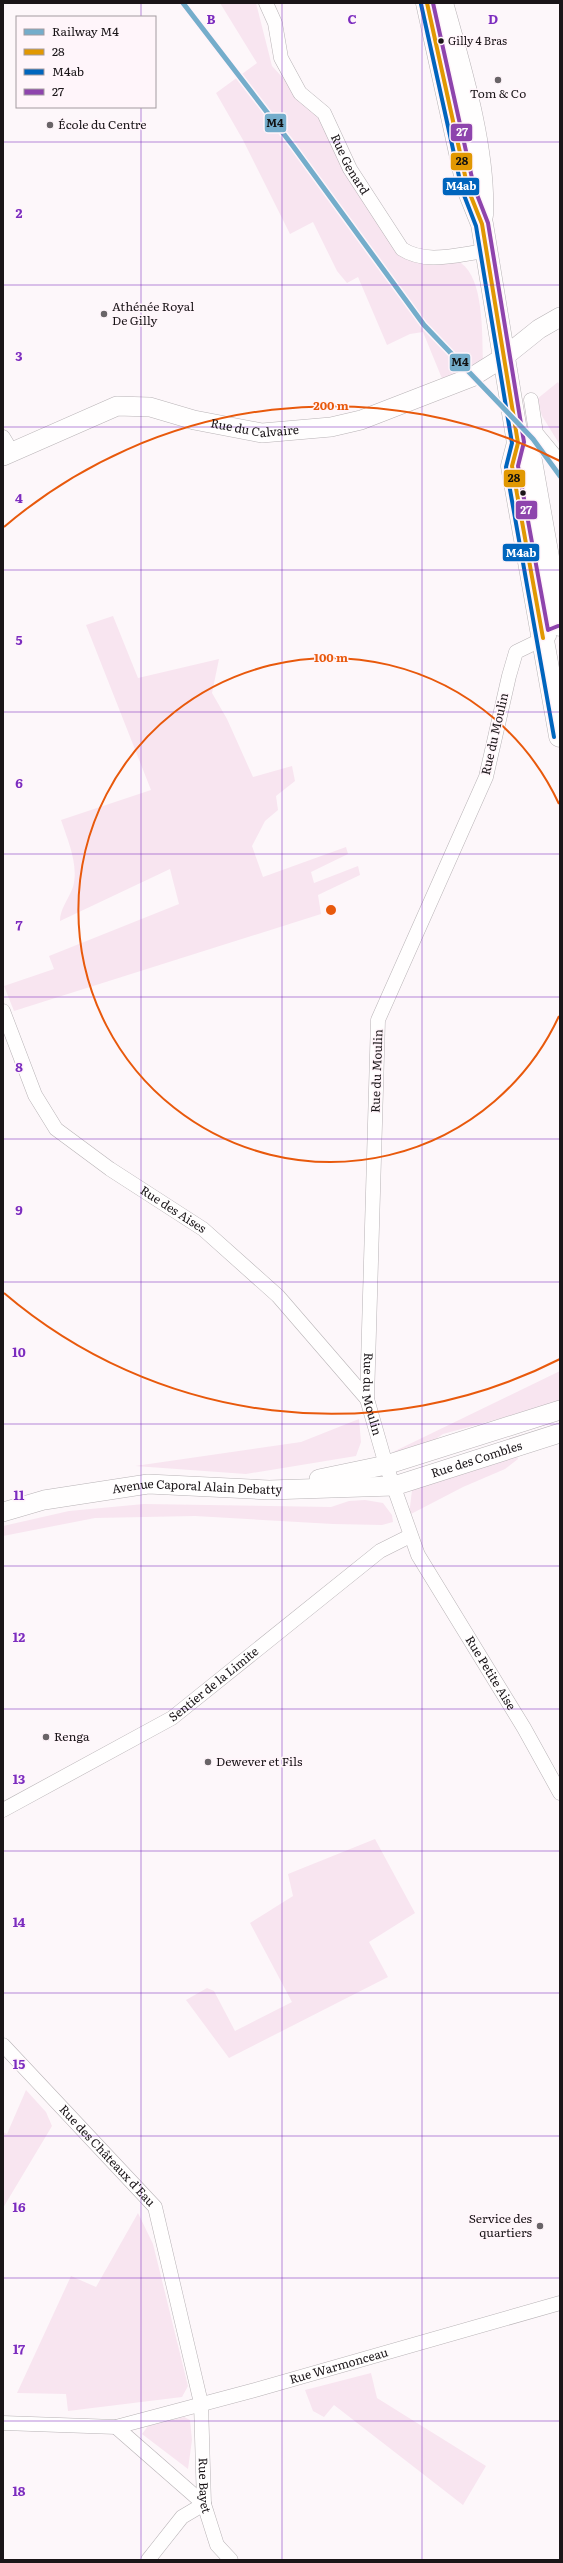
<svg xmlns="http://www.w3.org/2000/svg" width="563" height="2563" font-family="Literata,serif">
<style>
.green{fill:#f8e5f0}
.lines{fill:none;stroke-linecap:round;stroke-linejoin:round}
.street-casing{stroke:#b8b3b6;stroke-width:15}
.secondary-casing{stroke:#b8b3b6;stroke-width:20}
.primary-casing{stroke:#b8b3b6;stroke-width:23}
.street{stroke:#fffefe;stroke-width:14}
.secondary{stroke:#fffefe;stroke-width:19}
.primary{stroke:#fffefe;stroke-width:22}
.bus-1-casing{stroke:#fff5fa;stroke-width:7}
.bus-2-casing{stroke:#fff5fa;stroke-width:7}
.bus-3-casing{stroke:#fff5fa;stroke-width:7}
.bus-1{stroke:#e19802;stroke-width:4}
.bus-2{stroke:#0065bd;stroke-width:4}
.bus-3{stroke:#8e44ad;stroke-width:4}
.rail-1-casing{stroke:#fff5fa;stroke-width:8}
.rail-1{stroke:#74adcb;stroke-width:5}
.grid{fill:none;stroke:#7b2cbf;stroke-width:1;stroke-opacity:0.55}
.ring{fill:none;stroke:#e8590c;stroke-width:2}
.bus-dot{fill:#1a1518;stroke:#fff5fa;stroke-width:1.5}
.poi-dot{fill:#696467;stroke:#fff5fa;stroke-width:1.5}
.labels{text-anchor:middle;stroke-width:3;stroke-linejoin:round;paint-order:stroke}
.bus-label{font-size:11px;fill:#1a1518;stroke:#fff5fa;text-anchor:start}
.poi-label{font-size:12px;fill:#1a1518;stroke:#fff5fa;text-anchor:start}
.street-label{font-size:12px;fill:#1a1518;stroke:#fff5fa}
.grid-label{font-size:13px;text-anchor:middle;font-weight:bold;fill:#7b2cbf;stroke:#fff5fa;stroke-width:3;stroke-linejoin:round;paint-order:stroke}
.centre{fill:#e8590c;stroke:#fff5fa;stroke-width:2}
.ring-label{font-size:12px;text-anchor:middle;font-weight:bold;fill:#e8590c;stroke:#fff5fa;stroke-width:3;stroke-linejoin:round;paint-order:stroke}
.line-badge{stroke:#fff5fa;stroke-width:1.5}
.badge-label{font-size:11px;text-anchor:middle;font-weight:bold;fill:#fff}
.pale-badge-label{font-size:11px;text-anchor:middle;font-weight:bold;fill:#111}
</style>
<rect width="100%" height="100%" fill="#fdf7fa"/>
<path class="green" d="M 220,3 L 256,3 L 272,66 L 331,130 L 409,254 C 424,256 448,254 461,263 C 484,279 482,334 483,360 L 464,373 L 443,381 L 423,332 L 410,334 L 387,345 L 358,277 L 347,283 L 337,271 L 313,222 L 290,234 L 243,140 L 216,93 L 257,63 Z
M 558,382 L 560,386 L 560,445 L 542,416 L 537,399 Z
M 113,616 L 138,678 L 219,659 L 212,693 L 227,719 L 253,777 L 292,766 L 295,781 L 276,796 L 278,810 L 265,821 L 252,846 L 263,877 L 346,847 L 348,854 L 311,872 L 314,883 L 358,866 L 360,875 L 318,895 L 321,914 L 14,1011 L 4,986 L 54,969 L 49,956 L 179,904 L 170,869 L 60,921 C 60,908 69,899 73,887 C 79,865 68,841 61,820 L 151,790 L 86,625 Z
M 560,1371 L 560,1402 L 443,1434 L 427,1445 L 397,1455 L 393,1452 Z
M 359,1419 L 361,1442 L 356,1456 L 246,1474 L 135,1466 L 301,1442 Z
M 517,1452 L 518,1459 L 505,1469 L 463,1487 L 409,1515 L 413,1482 Z
M 365,1500 L 383,1503 L 392,1515 L 393,1522 L 382,1525 L 333,1524 L 195,1516 L 95,1518 L 3,1536 L 3,1526 L 69,1511 L 144,1504 L 331,1507 L 349,1501 Z
M 375,1839 L 415,1913 L 369,1942 L 388,1977 L 229,2058 L 186,2000 L 207,1988 L 214,1991 L 235,2031 L 292,2002 L 250,1923 L 293,1896 L 288,1874 Z
M 26,2090 L 46,2112 L 52,2126 L 3,2208 L 3,2132 L 7,2134 Z
M 138,2213 L 153,2244 L 188,2386 L 182,2397 L 68,2411 L 66,2394 L 17,2393 L 71,2276 L 96,2287 Z
M 371,2373 L 377,2398 L 486,2466 L 463,2505 L 334,2405 L 324,2417 L 313,2411 L 305,2390 Z
M 184,2417 L 190,2420 L 192,2440 L 188,2469 L 142,2434 L 148,2426 Z"/>
<g class="lines">
<defs>
<g id="street">
<path id="s1" d="M 266,3 L 275,23 L 281,58 L 300,93 L 324,113 L 350,169 L 402,249 C 427,265 458,254 486,251"/>
<path d="M 531,400 L 536,433 L 560,462"/>
<path d="M 3,437 L 12,452"/>
<path id="s2" d="M 549,636 L 516,652 L 509,676 L 486,777 L 378,1020 L 367,1399 L 386,1465 L 418,1555 L 524,1728 L 560,1793"/>
<path id="s3" d="M 3,1011 L 35,1095 L 56,1129 L 110,1169 L 203,1229 L 278,1296 L 367,1399"/>
<path id="s4" d="M 3,1810 L 172,1718 L 380,1551 L 410,1536"/>
<path id="s5" d="M 3,2045 L 155,2207 L 201,2403 L 204,2504 L 217,2545 L 231,2560"/>
<path id="s6" d="M 3,2423 L 116,2427 L 255,2390 L 560,2303"/>
<path d="M 116,2427 L 204,2504"/>
<path d="M 148,2560 L 182,2517 L 204,2504"/>
</g>
<g id="secondary">
<path id="s7" d="M 3,456 L 117,406 L 150,407 L 194,420 L 262,433 L 331,427 L 361,420 L 472,377 L 504,357 L 539,329 L 560,317"/>
<path d="M 319,1479 L 386,1465 L 560,1410"/>
<path id="s8" d="M 3,1512 L 44,1500 L 148,1484 L 269,1490 L 394,1486 L 560,1433"/>
</g>
<path id="primary" d="M 427,3 L 468,189 L 482,224 L 518,443 L 512,466 L 560,736
M 442,3 C 460,67 485,149 482,215
M 518,443 L 531,461 L 560,625"/>
</defs>
<use href="#street" class="street-casing"/>
<use href="#secondary" class="secondary-casing"/>
<use href="#primary" class="primary-casing"/>
<use href="#street" class="street"/>
<use href="#secondary" class="secondary"/>
<use href="#primary" class="primary"/>
<defs>
<path id="bus-1" d="M 427,3 L 468,189 L 482,224 L 518,443 L 512,466 L 543,638"/>
<path id="bus-2" d="M 421,4 L 462,190 L 476,226 L 512,443 L 506,467 L 554,737"/>
<path id="bus-3" d="M 433,3 L 474,187 L 488,223 L 524,442 L 518,466 L 548,630 L 558,626"/>
</defs>
<use href="#bus-1" class="bus-1-casing"/>
<use href="#bus-2" class="bus-2-casing"/>
<use href="#bus-3" class="bus-3-casing"/>
<use href="#bus-1" class="bus-1"/>
<use href="#bus-2" class="bus-2"/>
<use href="#bus-3" class="bus-3"/>
<defs>
<path id="rail-1" d="M 183,3 L 293,146 L 424,325 L 533,439 L 560,476"/>
</defs>
<use href="#rail-1" class="rail-1-casing"/>
<use href="#rail-1" class="rail-1"/>
</g>
<path class="grid" d="M 141,3 L 141,17M 282,3 L 282,2560M 422,3 L 422,2560M 141,107 L 141,2560M 3,142 L 560,142M 3,285 L 560,285M 3,427 L 560,427M 3,570 L 560,570M 3,712 L 560,712M 3,854 L 560,854M 3,997 L 560,997M 3,1139 L 560,1139M 3,1282 L 560,1282M 3,1424 L 560,1424M 3,1566 L 560,1566M 3,1709 L 560,1709M 3,1851 L 560,1851M 3,1993 L 560,1993M 3,2136 L 560,2136M 3,2278 L 560,2278M 3,2421 L 560,2421"/>
<g class="ring">
<path d="M559 1016A252 252 0 1 1 559 804"/>
<path d="M560 1359A504 504 0 0 1 4 1293M4 527A504 504 0 0 1 560 461"/>
</g>
<g class="bus-dot">
<circle cx="441" cy="41" r="3.5"/>
<circle cx="523" cy="493" r="3.5"/>
</g>
<g class="poi-dot">
<circle cx="498" cy="80" r="4"/>
<circle cx="50" cy="125" r="4"/>
<circle cx="104" cy="314" r="4"/>
<circle cx="46" cy="1737" r="4"/>
<circle cx="208" cy="1762" r="4"/>
<circle cx="540" cy="2226" r="4"/>
</g>
<g class="labels">
<g class="bus-label">
<text x="448" y="45">Gilly 4 Bras</text>
</g>
<g class="poi-label">
<text x="498" y="98" text-anchor="middle">Tom &amp; Co</text>
<text x="58" y="129">École du Centre</text>
<text x="112" y="311">Athénée Royal<tspan x="112" dy="14">De Gilly</tspan></text>
<text x="54" y="1741">Renga</text>
<text x="216" y="1766">Dewever et Fils</text>
<text x="532" y="2223" text-anchor="end">Service des<tspan x="532" dy="14">quartiers</tspan></text>
</g>
<g class="street-label">
<text dy="4" stroke="none"><textPath href="#s1" startOffset="186">Rue Genard</textPath></text>
<text dy="4" stroke="none"><textPath href="#s7" startOffset="265">Rue du Calvaire</textPath></text>
<text transform="translate(495 734) rotate(-77)" y="4">Rue du Moulin</text>
<text transform="translate(377 1071) rotate(-88)" y="4">Rue du Moulin</text>
<text dy="4" stroke="none"><textPath href="#s3" startOffset="272">Rue des Aises</textPath></text>
<text dy="4" stroke="none"><textPath href="#s2" startOffset="806">Rue du Moulin</textPath></text>
<text dy="4" stroke="none"><textPath href="#s8" startOffset="481">Rue des Combles</textPath></text>
<text dy="4" stroke="none"><textPath href="#s8" startOffset="197">Avenue Caporal Alain Debatty</textPath></text>
<text dy="4" stroke="none"><textPath href="#s2" startOffset="1113">Rue Petite Aise</textPath></text>
<text dy="4" stroke="none"><textPath href="#s4" startOffset="246">Sentier de la Limite</textPath></text>
<text dy="4" stroke="none"><textPath href="#s5" startOffset="152">Rue des Châteaux d'Eau</textPath></text>
<text dy="4" stroke="none"><textPath href="#s6" startOffset="344">Rue Warmonceau</textPath></text>
<text dy="4" stroke="none"><textPath href="#s5" startOffset="506">Rue Bayet</textPath></text>
</g>
</g>
<g class="grid-label">
<text x="211" y="24">B</text>
<text x="352" y="24">C</text>
<text x="493" y="24">D</text>
<text x="19" y="218">2</text>
<text x="19" y="361">3</text>
<text x="19" y="503">4</text>
<text x="19" y="645">5</text>
<text x="19" y="788">6</text>
<text x="19" y="930">7</text>
<text x="19" y="1072">8</text>
<text x="19" y="1215">9</text>
<text x="19" y="1357">10</text>
<text x="19" y="1500">11</text>
<text x="19" y="1642">12</text>
<text x="19" y="1784">13</text>
<text x="19" y="1927">14</text>
<text x="19" y="2069">15</text>
<text x="19" y="2212">16</text>
<text x="19" y="2354">17</text>
<text x="19" y="2496">18</text>
</g>
<circle cx="331" cy="910" r="6" class="centre"/>
<g class="ring-label">
<text x="331" y="410">200 m</text>
<text x="331" y="662">100 m</text>
</g>
<g class="line-badge">
<rect x="264" y="113" width="23" height="20" rx="4" fill="#74adcb"/>
<rect x="450" y="123" width="23" height="19" rx="4" fill="#8e44ad"/>
<rect x="450" y="152" width="23" height="19" rx="4" fill="#e19802"/>
<rect x="442" y="177" width="38" height="19" rx="4" fill="#0065bd"/>
<rect x="449" y="353" width="22" height="19" rx="4" fill="#74adcb"/>
<rect x="503" y="469" width="23" height="19" rx="4" fill="#e19802"/>
<rect x="515" y="500" width="23" height="20" rx="4" fill="#8e44ad"/>
<rect x="502" y="543" width="38" height="19" rx="4" fill="#0065bd"/>
</g>
<g class="badge-label">
<text x="462" y="136">27</text>
<text x="461" y="190">M4ab</text>
<text x="526" y="514">27</text>
<text x="521" y="557">M4ab</text>
</g>
<g class="pale-badge-label">
<text x="275" y="127">M4</text>
<text x="462" y="165">28</text>
<text x="460" y="366">M4</text>
<text x="514" y="482">28</text>
</g>
<rect width="563" height="2563" fill="none" stroke="#1a1518" stroke-width="8"/>
<rect x="16" y="16" width="140" height="92" fill="#fff5fa" stroke="#a39ba0"/>
<rect x="24" y="29" width="20" height="6" fill="#74adcb" stroke="#a39ba0"/>
<text x="52" y="36" font-size="12" fill="#1a1518">Railway M4</text>
<rect x="24" y="49" width="20" height="6" fill="#e19802" stroke="#a39ba0"/>
<text x="52" y="56" font-size="12" fill="#1a1518">28</text>
<rect x="24" y="69" width="20" height="6" fill="#0065bd" stroke="#a39ba0"/>
<text x="52" y="76" font-size="12" fill="#1a1518">M4ab</text>
<rect x="24" y="89" width="20" height="6" fill="#8e44ad" stroke="#a39ba0"/>
<text x="52" y="96" font-size="12" fill="#1a1518">27</text>
</svg>
